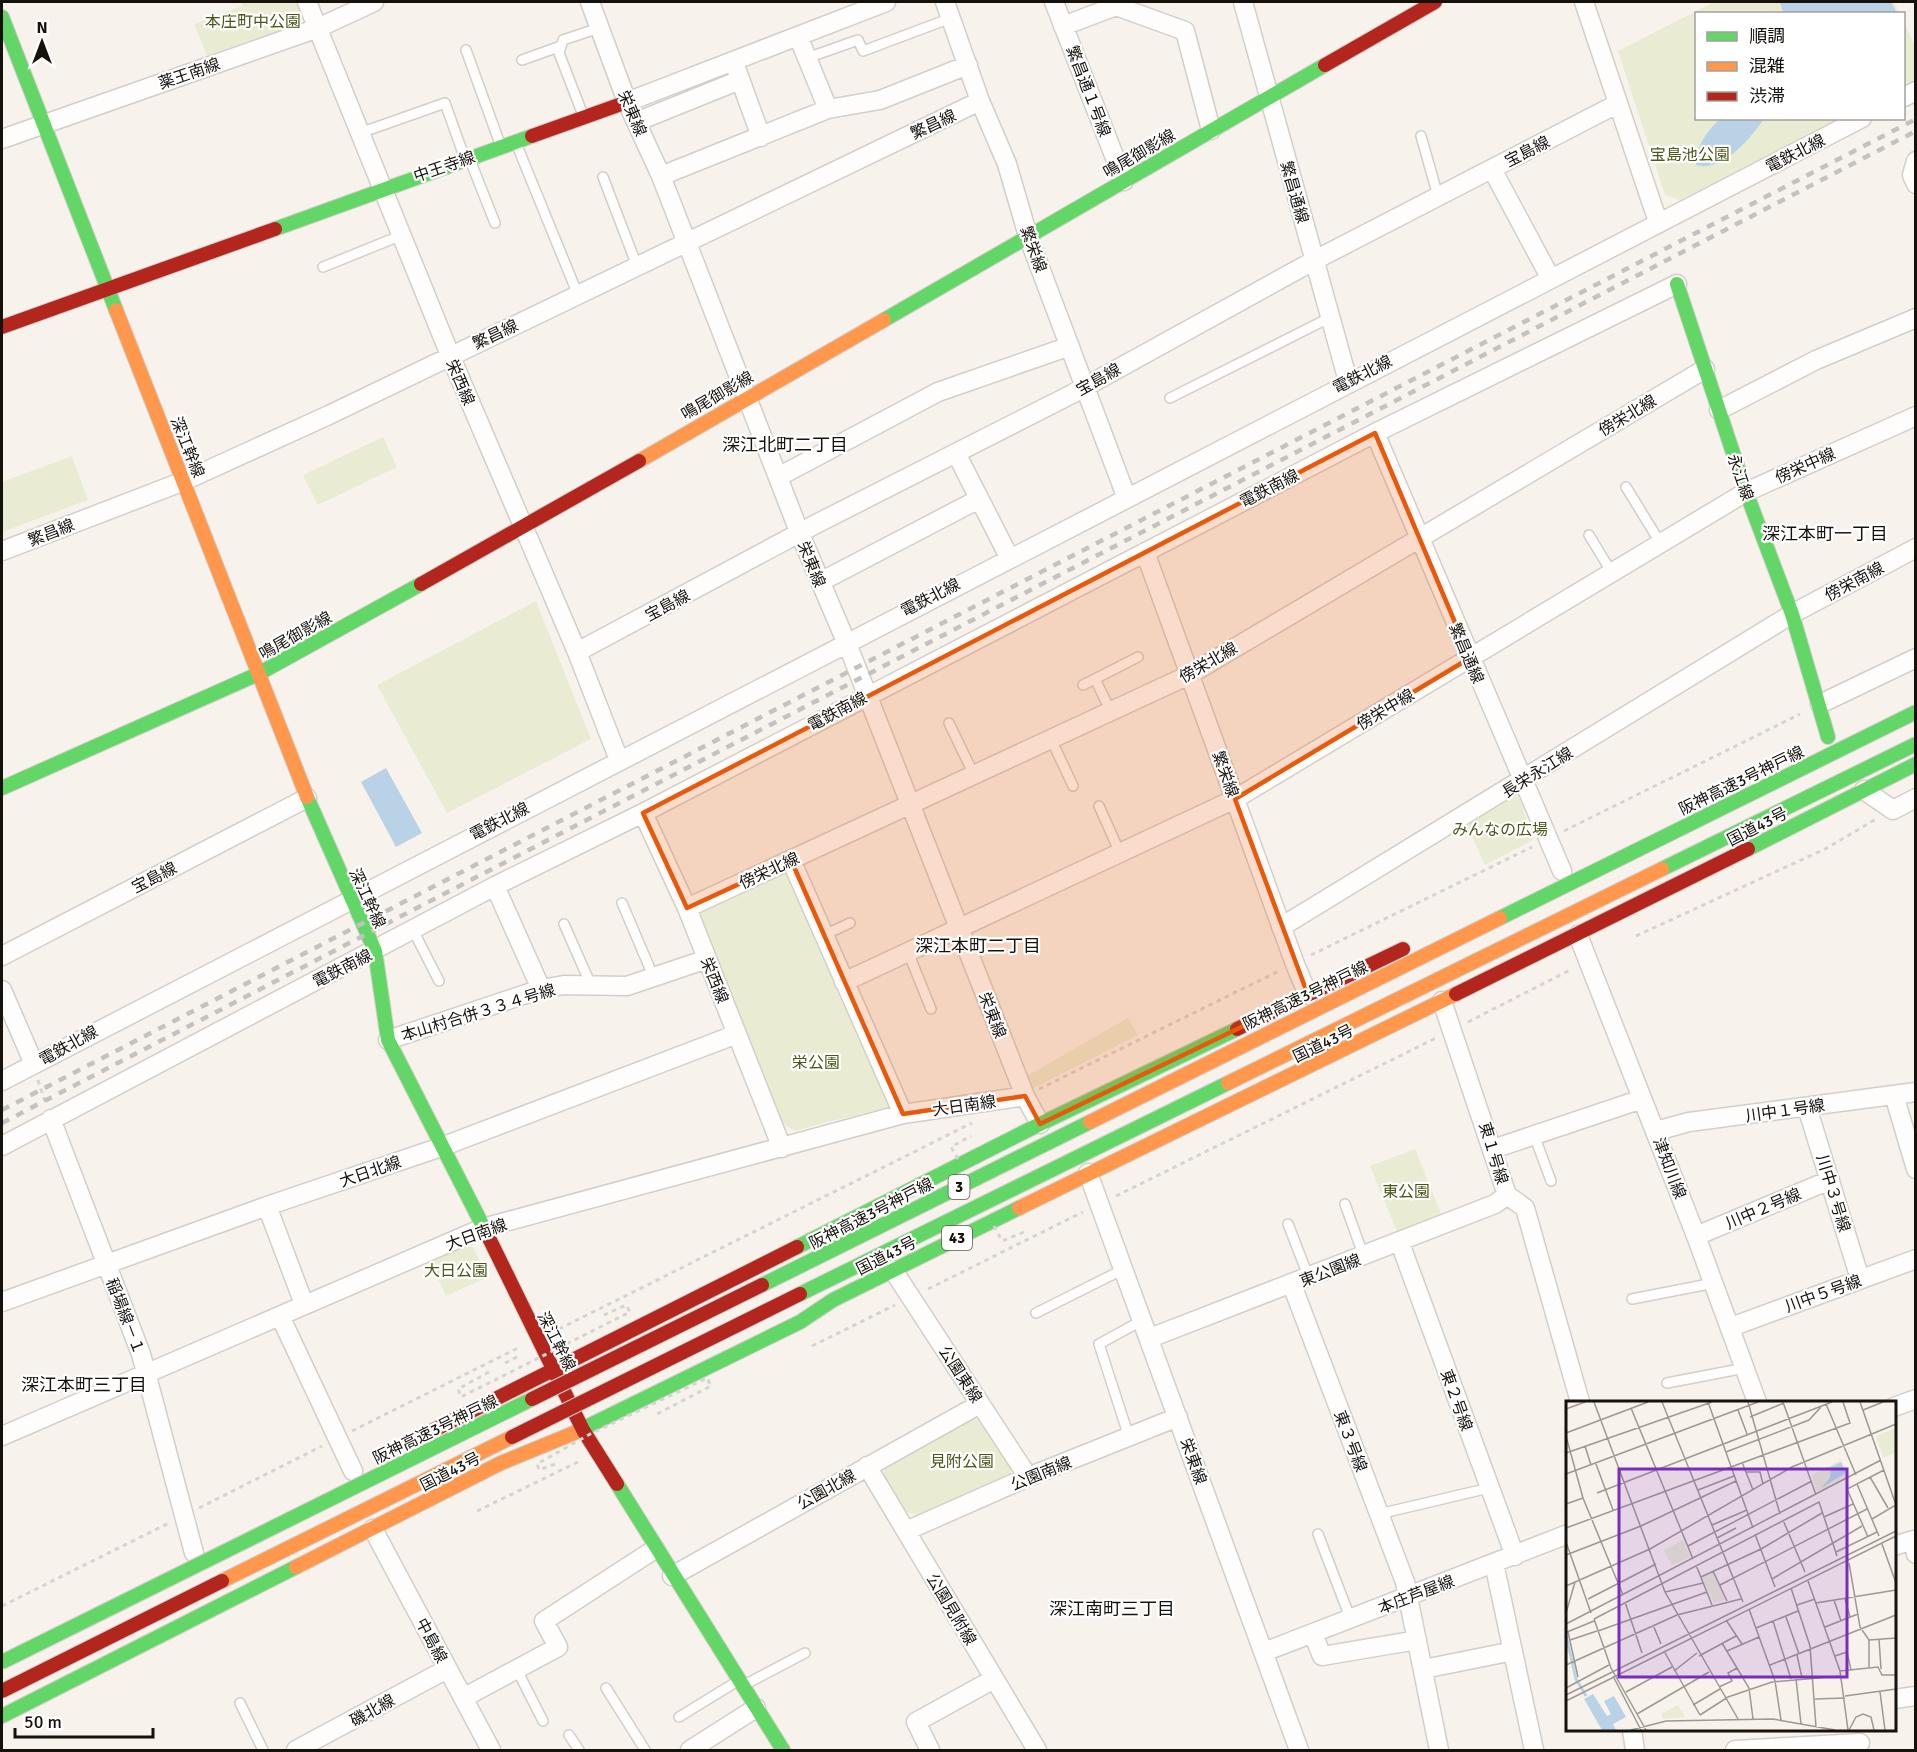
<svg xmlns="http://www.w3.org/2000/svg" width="1917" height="1752" font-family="Signika,'Noto Sans JP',sans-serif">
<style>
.green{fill:#e9ecd3}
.water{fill:#bad2e5}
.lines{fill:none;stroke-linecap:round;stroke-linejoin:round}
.lane-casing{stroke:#d4cec8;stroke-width:12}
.street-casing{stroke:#d4cec8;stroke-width:21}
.fast-casing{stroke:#d4cec8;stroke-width:16}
.slow-casing{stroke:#d4cec8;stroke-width:16}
.jam-casing{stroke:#d4cec8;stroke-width:16}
.path{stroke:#d6d4d2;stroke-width:3;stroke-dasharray:4.5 4.5;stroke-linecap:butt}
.lane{stroke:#fefdfc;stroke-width:9}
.street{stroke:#fefdfc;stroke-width:18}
.fast{stroke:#63d668;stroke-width:14}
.slow{stroke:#ff974d;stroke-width:14}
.jam{stroke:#b3261e;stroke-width:14}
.rail{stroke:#c2c2c0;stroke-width:4.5;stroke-dasharray:8 8;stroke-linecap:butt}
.fast-bridge-casing{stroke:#d3cfcd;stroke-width:16;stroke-linecap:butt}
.slow-bridge-casing{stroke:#d3cfcd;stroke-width:16;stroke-linecap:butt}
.jam-bridge-casing{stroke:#d3cfcd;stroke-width:16;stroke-linecap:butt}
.path-bridge{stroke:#d6d4d2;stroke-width:3;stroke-dasharray:4.5 4.5;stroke-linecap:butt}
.fast-bridge{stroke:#63d668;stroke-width:14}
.slow-bridge{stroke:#ff974d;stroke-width:14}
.jam-bridge{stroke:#b3261e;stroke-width:14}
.marked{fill:#e8590c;fill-opacity:0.2;stroke:#e8590c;stroke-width:4.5;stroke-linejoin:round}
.labels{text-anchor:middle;stroke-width:4.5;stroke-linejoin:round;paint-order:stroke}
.shield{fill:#fff;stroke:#5c5854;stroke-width:1.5}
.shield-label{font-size:15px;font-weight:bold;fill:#16110b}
.park-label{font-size:16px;fill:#4b5717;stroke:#fff}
.street-label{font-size:16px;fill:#16110b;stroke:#fff}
.neighbourhood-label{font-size:18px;fill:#16110b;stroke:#fff}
.inset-river{fill:none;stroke:#bad2e5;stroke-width:3}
.inset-road{fill:none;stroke:#9e9893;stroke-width:1.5}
.view{fill:#7b2cbf;fill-opacity:0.15;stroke:#7b2cbf;stroke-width:3}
.inset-edge{fill:none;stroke:#16110b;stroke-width:3}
</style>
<rect width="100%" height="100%" fill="#f8f2ed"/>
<path class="green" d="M 243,2 L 298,2 L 302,12 L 298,24 L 207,56 L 194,24 L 242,6 Z
M 1714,2 L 1894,2 L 1900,13 L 1696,14 L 1696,118 L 1843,119 L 1680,200 L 1665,195 L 1618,51 Z
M 1904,22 L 1916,48 L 1915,82 L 1904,88 Z
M 383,437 L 397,467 L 318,505 L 303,475 Z
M 72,456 L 88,500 L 2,532 L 2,482 Z
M 536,601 L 591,739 L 447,813 L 377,685 Z
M 1509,795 L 1519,797 L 1533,840 L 1485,865 L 1465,821 Z
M 789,868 L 893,1106 C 860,1115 827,1121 795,1131 L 783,1124 L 699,919 L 703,908 Z
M 1128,1018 L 1138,1035 L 1032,1089 L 1027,1076 Z
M 1415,1149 L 1442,1216 L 1398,1234 L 1370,1166 Z
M 462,1245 L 473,1247 L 488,1277 L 446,1296 L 429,1260 Z
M 970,1418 L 980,1420 L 1012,1469 L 1008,1477 L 920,1516 L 904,1511 L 884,1475 L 885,1465 Z"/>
<path class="water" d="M 1780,2 L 1891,2 L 1897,13 L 1783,13 Z
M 1722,118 L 1764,119 C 1751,137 1723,173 1696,165 C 1695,148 1708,128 1722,118 Z
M 386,768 L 422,833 L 396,847 L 361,782 Z"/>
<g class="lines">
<defs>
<path id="lane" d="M 466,50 L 500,144
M 807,58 L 858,40 L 863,51 L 951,18
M 522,60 L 561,46
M 583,115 L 559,53 L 563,40 L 599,28
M 360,133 L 445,103 L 465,159
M 1421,136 L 1438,196
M 516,143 L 578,295
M 470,160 L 495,223
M 603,177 L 637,266
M 323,267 L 402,235
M 1170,398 L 1331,317
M 1626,487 L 1661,544
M 1589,535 L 1612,573
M 1095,679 L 1111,712
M 1083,685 L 1138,657
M 949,723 L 974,775
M 1051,739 L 1073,786
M 1099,806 L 1120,853
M 622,903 L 654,978
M 564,924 L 591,985
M 413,930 L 439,981
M 824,935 L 850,923
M 908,952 L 931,1009
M 1534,1135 L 1551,1181
M 1345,1204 L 1364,1257
M 1288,1224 L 1309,1278
M 1632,1299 L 1714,1283
M 1036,1313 L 1124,1269
M 1667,1383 L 1745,1368
M 1129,1437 L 1099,1344 L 1143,1320
M 1379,1514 L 1489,1488
M 1318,1534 L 1351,1620
M 517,1670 L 543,1721
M 746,1684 L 805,1653
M 606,1688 L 645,1750
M 240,1703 L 263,1750
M 679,1717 L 736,1682
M 569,1735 L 579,1750"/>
<path id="street" d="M 307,2 L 450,355 L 577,652 L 619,760
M 590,2 L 627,102 L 661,176 L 800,534 L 850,651 L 1025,1096 L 1040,1124
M 945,2 L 980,101 L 1007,164 L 1028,236 L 1126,496
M 1054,2 L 1124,181
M 1243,2 L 1348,381
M 1584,2 L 1658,222
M 1063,26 L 1116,6 L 1185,31 L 1211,130
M 798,36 L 828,109
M 736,68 L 761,137
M 1904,97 L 1916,91
M 627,102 L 886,2
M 636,122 L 740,80
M 2,139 L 318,28 L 374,2
M 1916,161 L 1912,175 L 1916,184
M 1492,169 L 1551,279
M 661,176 L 828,109 L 880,100 L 968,65
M 1719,410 L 1816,360 L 1916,318
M 1375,433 L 1562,871
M 956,453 L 1009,557
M 778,477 L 938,392 L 1070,346
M 2,551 L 184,481 L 329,415 L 980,101
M 1145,552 L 1295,964 L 1308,995
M 820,582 L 979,499
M 577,652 L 816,524 L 1072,394 L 1315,260 L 1617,104
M 1820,704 L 1916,658
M 1864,790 L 1893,810 L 1916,798
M 643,813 L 687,908 L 782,1148
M 791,860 L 903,1114
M 495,886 L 541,989
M 687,908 L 1189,675 L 1705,369
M 1281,927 L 1792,614 L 1916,548
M 1578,935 L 1696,1236 L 1757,1402
M 2,956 L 307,798
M 844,982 L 1235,799 L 1746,492 L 1916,416
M 2,990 L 34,1064
M 1442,1001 L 1507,1195 L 1525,1208 L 1580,1402
M 388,1040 L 541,989 L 564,985 L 627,986 L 707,959
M 2,1081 C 620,757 1239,434 1862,118
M 1894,1095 L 1916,1169
M 1807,1107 L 1860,1279
M 51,1119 L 141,1354 L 194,1553
M 1656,1131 L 1689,1122 L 1916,1092
M 2,1146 L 495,886 L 643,813 L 1375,433 L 1677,284
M 1493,1149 L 1642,1099
M 1088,1173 L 1299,1750
M 267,1206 L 304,1304
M 1696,1236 L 1830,1180
M 1400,1243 L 1515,1556
M 893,1270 L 1028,1477
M 1292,1285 L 1405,1582 L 1439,1750
M 2,1302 L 267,1206 L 444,1146 L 737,1034
M 280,1316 L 353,1471
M 1731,1327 L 1916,1259
M 1150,1338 L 1495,1204 L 1507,1195
M 1894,1407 L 1916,1399
M 2,1436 L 483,1228 L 903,1114 L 1025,1096
M 867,1466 L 1037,1750
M 373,1529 L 491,1750
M 906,1531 L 1028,1477 L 1178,1417
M 1894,1546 L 1913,1540 L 1916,1554
M 1494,1563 L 1534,1750
M 672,1576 L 980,1404
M 1313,1634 L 1322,1656 L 1417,1640
M 1264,1652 L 1568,1534
M 1424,1669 L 1513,1651
M 463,1698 L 558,1647 L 544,1621 L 655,1549
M 1894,1699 L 1916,1696
M 1632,1730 L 1635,1750
M 296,1750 L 447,1669
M 690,1750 L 756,1708
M 930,1750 L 916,1722 L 994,1679
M 1735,1750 L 1860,1743"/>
<path id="fast" d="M 2,17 L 116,310
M 275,229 L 532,136
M 1677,284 L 1746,492 L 1792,614 L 1828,737
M 884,320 L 1325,65
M 2,788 L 258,674 L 421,584
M 307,797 L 375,951 L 388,1040 L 487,1234
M 1748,849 L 1916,764
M 797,1247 L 1040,1124 L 1237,1029
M 574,1433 L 800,1322 L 833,1300 L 1019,1208
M 617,1484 L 783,1750
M 2,1716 L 296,1567"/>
<path id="slow" d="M 116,310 L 307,797
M 639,461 L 884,320
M 1019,1208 L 1456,994
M 296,1567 L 501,1463 L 574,1433"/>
<path id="jam" d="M 1325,65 L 1435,2
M 532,136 L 627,102
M 2,327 L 275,229
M 421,584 L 639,461
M 1456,994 L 1748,849
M 1237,1029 L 1403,949
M 487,1234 L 583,1430 L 617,1484
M 422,1436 L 797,1247"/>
</defs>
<use href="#lane" class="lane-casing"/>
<use href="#street" class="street-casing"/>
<use href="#fast" class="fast-casing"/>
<use href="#slow" class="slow-casing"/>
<use href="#jam" class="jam-casing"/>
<path class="path" d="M 1564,831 L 1800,714
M 1636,936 L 1827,848 L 1876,819
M 1311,955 L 1532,847
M 1468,1022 L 1572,969
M 38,1080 L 45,1102
M 1039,1089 L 1279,971
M 1116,1196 L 1436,1038
M 928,1289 L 1083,1212
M 559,1329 L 972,1123
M 812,1346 L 895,1305
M 505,1363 L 521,1355
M 352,1431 L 518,1348
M 199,1508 L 322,1446
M 477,1511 L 578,1462
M 2,1606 L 169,1523"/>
<use href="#lane" class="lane"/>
<use href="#street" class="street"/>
<use href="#fast" class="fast"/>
<use href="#slow" class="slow"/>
<use href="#jam" class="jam"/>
<path class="rail" d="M 2,1110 L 1916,119
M 2,1123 L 1916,131"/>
<defs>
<path id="fast-bridge" d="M 1662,869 L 1916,744
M 1500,918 L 1916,712
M 762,1285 L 1090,1122
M 800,1294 L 1228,1083
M 2,1662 L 532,1399"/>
<path id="slow-bridge" d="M 1228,1083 L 1662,869
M 1090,1122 L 1500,918
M 222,1581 L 512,1437"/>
<path id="jam-bridge" d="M 532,1399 L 762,1285
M 512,1437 L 800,1294
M 2,1691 L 222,1581"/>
</defs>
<use href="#fast-bridge" class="fast-bridge-casing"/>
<use href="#slow-bridge" class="slow-bridge-casing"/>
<use href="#jam-bridge" class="jam-bridge-casing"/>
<path class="path-bridge" d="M 958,1159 L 951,1147 L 971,1136
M 994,1226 L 1002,1241 L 1024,1232
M 489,1372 L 458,1389 L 461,1397 L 630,1312 L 626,1305 L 600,1317
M 555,1464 L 539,1470 L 537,1464 L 592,1433 L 707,1378 L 711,1386 L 657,1414"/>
<use href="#fast-bridge" class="fast-bridge"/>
<use href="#slow-bridge" class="slow-bridge"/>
<use href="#jam-bridge" class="jam-bridge"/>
</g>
<path class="marked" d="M 1375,433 L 1470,658 L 1235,799 L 1308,995 L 1040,1124 L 1025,1096 L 903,1114 L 791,860 L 687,908 L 643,813 Z"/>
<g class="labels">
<g class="shield">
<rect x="948.5" y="1175" width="21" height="24" rx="4.5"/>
<rect x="942" y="1226" width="30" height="24" rx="4.5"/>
</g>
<g class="shield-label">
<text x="959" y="1192">3</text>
<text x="957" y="1243">43</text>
</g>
<g class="park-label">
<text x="253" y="27">本庄町中公園</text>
<text x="1690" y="160">宝島池公園</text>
<text x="1500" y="835">みんなの広場</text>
<text x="816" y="1068">栄公園</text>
<text x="1406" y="1197">東公園</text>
<text x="456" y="1276">大日公園</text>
<text x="962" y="1467">見附公園</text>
</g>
<g class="street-label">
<text transform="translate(189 73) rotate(-19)" y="6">薬王南線</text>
<text transform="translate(1089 91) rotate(69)" y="6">繁昌通１号線</text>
<text transform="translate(633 113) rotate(67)" y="6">栄東線</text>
<text transform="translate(933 124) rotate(-25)" y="6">繁昌線</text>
<text transform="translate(1527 151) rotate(-27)" y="6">宝島線</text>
<text transform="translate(1139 153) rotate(-30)" y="6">鳴尾御影線</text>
<text transform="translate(1795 153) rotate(-27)" y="6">電鉄北線</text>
<text transform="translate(444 166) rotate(-19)" y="6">中王寺線</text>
<text transform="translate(1295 192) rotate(74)" y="6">繁昌通線</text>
<text transform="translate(1034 249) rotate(70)" y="6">繁栄線</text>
<text transform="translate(495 334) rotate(-25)" y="6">繁昌線</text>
<text transform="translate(1362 374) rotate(-27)" y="6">電鉄北線</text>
<text transform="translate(1098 379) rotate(-29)" y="6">宝島線</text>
<text transform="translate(461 382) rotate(67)" y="6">栄西線</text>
<text transform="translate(717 395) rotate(-30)" y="6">鳴尾御影線</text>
<text transform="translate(1627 415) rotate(-31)" y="6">傍栄北線</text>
<text transform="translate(188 447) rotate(68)" y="6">深江幹線</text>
<text transform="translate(1805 465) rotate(-24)" y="6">傍栄中線</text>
<text transform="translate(1741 477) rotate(71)" y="6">永江線</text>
<text transform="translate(1269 488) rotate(-27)" y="6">電鉄南線</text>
<text transform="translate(51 532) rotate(-21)" y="6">繁昌線</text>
<text transform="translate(812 564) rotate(68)" y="6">栄東線</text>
<text transform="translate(1854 581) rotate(-28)" y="6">傍栄南線</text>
<text transform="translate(930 597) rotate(-27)" y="6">電鉄北線</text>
<text transform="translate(667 605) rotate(-28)" y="6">宝島線</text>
<text transform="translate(295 635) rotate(-29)" y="6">鳴尾御影線</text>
<text transform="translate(1467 653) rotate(67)" y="6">繁昌通線</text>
<text transform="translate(1208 662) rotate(-30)" y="6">傍栄北線</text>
<text transform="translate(1385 709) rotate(-31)" y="6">傍栄中線</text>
<text transform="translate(837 711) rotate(-28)" y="6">電鉄南線</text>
<text transform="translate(1537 772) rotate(-32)" y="6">長栄永江線</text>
<text transform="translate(1226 774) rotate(70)" y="6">繁栄線</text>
<text transform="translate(1741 780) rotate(-26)" y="6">阪神高速3号神戸線</text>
<text transform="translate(499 821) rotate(-27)" y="6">電鉄北線</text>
<text transform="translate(1757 826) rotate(-27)" y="6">国道43号</text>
<text transform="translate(769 870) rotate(-25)" y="6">傍栄北線</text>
<text transform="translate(154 877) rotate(-27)" y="6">宝島線</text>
<text transform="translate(368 898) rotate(65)" y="6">深江幹線</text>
<text transform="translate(342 968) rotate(-27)" y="6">電鉄南線</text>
<text transform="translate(715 980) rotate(68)" y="6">栄西線</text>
<text transform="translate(1305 995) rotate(-26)" y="6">阪神高速3号神戸線</text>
<text transform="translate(478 1012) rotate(-17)" y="6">本山村合併３３４号線</text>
<text transform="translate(993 1015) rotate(69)" y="6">栄東線</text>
<text transform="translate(1323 1043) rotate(-26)" y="6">国道43号</text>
<text transform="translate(68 1045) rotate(-29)" y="6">電鉄北線</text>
<text transform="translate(964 1105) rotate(-8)" y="6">大日南線</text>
<text transform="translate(1785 1110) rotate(-8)" y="6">川中１号線</text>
<text transform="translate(1494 1153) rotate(73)" y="6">東１号線</text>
<text transform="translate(1670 1168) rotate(69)" y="6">津知川線</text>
<text transform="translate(370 1171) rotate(-19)" y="6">大日北線</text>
<text transform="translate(1834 1193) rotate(73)" y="6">川中３号線</text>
<text transform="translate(1763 1208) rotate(-23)" y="6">川中２号線</text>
<text transform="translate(871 1213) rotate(-27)" y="6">阪神高速3号神戸線</text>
<text transform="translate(476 1234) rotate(-20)" y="6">大日南線</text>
<text transform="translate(886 1255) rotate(-27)" y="6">国道43号</text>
<text transform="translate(1330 1270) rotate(-21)" y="6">東公園線</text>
<text transform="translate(1823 1293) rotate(-20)" y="6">川中５号線</text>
<text transform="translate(126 1316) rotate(69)" y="6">稲場線－１</text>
<text transform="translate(557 1341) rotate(63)" y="6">深江幹線</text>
<text transform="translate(961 1374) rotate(57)" y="6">公園東線</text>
<text transform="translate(1457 1400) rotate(70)" y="6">東２号線</text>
<text transform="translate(435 1429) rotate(-26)" y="6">阪神高速3号神戸線</text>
<text transform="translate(1351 1441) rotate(69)" y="6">東３号線</text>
<text transform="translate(1194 1461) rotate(70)" y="6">栄東線</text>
<text transform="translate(450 1471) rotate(-27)" y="6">国道43号</text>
<text transform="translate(1041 1473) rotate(-22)" y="6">公園南線</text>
<text transform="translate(826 1489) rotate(-29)" y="6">公園北線</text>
<text transform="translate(1416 1594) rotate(-21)" y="6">本庄芦屋線</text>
<text transform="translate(952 1609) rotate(59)" y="6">公園見附線</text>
<text transform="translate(432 1640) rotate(62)" y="6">中島線</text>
<text transform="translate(372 1710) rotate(-29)" y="6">磯北線</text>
</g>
<g class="neighbourhood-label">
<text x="785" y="451">深江北町二丁目</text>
<text x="1825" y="540">深江本町一丁目</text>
<text x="978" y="952">深江本町二丁目</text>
<text x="84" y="1391">深江本町三丁目</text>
<text x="1112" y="1615">深江南町三丁目</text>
</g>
</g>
<g transform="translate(1566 1401)">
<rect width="330" height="330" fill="#f8f2ed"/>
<path d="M 330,27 L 330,51 L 317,57 L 310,35 ZM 275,59 L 283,77 L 251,91 L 246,74 ZM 117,139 L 124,156 L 106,164 L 98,149 ZM 147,171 L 159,199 L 148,202 L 136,177 ZM 112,304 L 119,316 L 97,318 L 95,313 Z" fill="#e9ecd3"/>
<path d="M 275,61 L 280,72 L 255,87 L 264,77 L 265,66 ZM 27,293 L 41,315 L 45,313 L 38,300 L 48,295 L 60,316 L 47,323 L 50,329 L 36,329 L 18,298 Z" fill="#bad2e5"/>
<path class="inset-river" d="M 0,234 L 10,278 L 20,295"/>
<path class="inset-road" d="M 28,1 L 99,191 L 172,318M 96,1 L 177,201M 142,1 L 187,127M 182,1 L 214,113M 217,1 L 250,94M 294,1 L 330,104 L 306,118M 260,3 L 290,74M 65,7 L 127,158M 0,8 L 19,1M 172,9 L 181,33M 297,9 L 317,1M 184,16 L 218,2M 0,32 L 82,1M 0,35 L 17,97 L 57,194M 19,45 L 25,64M 160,51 L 243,19 L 255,6M 0,52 L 146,1M 176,61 L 187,89M 30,63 L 47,109M 180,71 L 194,71 L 197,83M 0,73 L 192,1M 304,76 L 322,107M 291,83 L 313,135M 132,89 L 168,75M 31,92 L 266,1M 0,103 L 17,97M 258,116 L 287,103M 217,119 L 239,171M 146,124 L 181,109M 0,127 L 284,22 L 277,1M 189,133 L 209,186M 302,136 L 281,88 L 318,69M 151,137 L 170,127M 0,141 L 25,212M 316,143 L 330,182M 122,145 L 246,80M 270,151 L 311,131M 0,154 L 75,125 L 170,80M 283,162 L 294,226 L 303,239 L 303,266M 130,164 L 146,204M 147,170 L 161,200M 135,176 L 195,148 L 256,112M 206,178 L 296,125M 242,180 L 274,270 L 282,329M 154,184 L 301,108M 0,185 L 84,148 L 226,66 L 330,23M 225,187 L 244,245 L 250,326M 99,191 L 137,182M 22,198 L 90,163M 279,198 L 284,216M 268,199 L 275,220M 59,201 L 76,252M 250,202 L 330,189M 231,204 L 249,198M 183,208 L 209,280 L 215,319M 0,212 L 9,181M 220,216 L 233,253M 28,218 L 253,101 L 271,155M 28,218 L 45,267M 160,219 L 176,243M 207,220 L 225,278M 0,223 L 315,59M 87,224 L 95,243M 259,226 L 292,213M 190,227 L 232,210M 32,230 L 141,191M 1,231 L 28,220M 2,231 L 12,276M 313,238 L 315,268M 4,239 L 31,230M 303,239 L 330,237M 156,242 L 183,287 L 187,318M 98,250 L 134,314M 161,250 L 193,236M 231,254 L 236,277M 133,255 L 170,235M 269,255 L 281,251 L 285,269M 0,264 L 111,214 L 175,198M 204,264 L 330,214M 45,267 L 80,329M 108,270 L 131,252M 274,270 L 312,266 L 316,274 L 330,274M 47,275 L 75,329M 230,278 L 235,323M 153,286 L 166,280 L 162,272 L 171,267M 0,287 L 43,264M 60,291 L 106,266M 314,291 L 319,329M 0,294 L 330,130M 279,295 L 330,288M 249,298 L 279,297M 0,300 L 330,135M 127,304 L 154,288M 71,313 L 143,271M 134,314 L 162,296 L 206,281 L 275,275M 65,329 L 100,320 L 207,318 L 269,329M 283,329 L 290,316 L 297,313 L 305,316 L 308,329"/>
<path class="view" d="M 53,68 L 281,68 L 281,276 L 53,276 Z"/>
<rect width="330" height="330" class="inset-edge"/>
</g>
<rect width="1917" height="1752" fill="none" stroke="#16110b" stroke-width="6"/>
<rect x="1695" y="12" width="210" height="108" fill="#ffffff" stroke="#a2a09d" stroke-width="1.5"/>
<rect x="1707" y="32" width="30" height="9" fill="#63d668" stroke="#a2a09d" stroke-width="1.5"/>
<text x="1749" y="42" font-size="18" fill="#16110b">順調</text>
<rect x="1707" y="62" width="30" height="9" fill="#ff974d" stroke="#a2a09d" stroke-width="1.5"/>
<text x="1749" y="72" font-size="18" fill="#16110b">混雑</text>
<rect x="1707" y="92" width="30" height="9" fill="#b3261e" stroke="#a2a09d" stroke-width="1.5"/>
<text x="1749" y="102" font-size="18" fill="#16110b">渋滞</text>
<g transform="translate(42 42)" stroke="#ffffff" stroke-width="4.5" paint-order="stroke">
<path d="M0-4.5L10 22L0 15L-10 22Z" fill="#16110b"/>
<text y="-9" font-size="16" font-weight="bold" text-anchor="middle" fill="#16110b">N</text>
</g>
<path d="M15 1728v9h138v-9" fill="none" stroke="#16110b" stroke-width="3"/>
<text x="24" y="1728" font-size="18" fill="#16110b" stroke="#ffffff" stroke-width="4.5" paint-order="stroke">50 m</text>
</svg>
